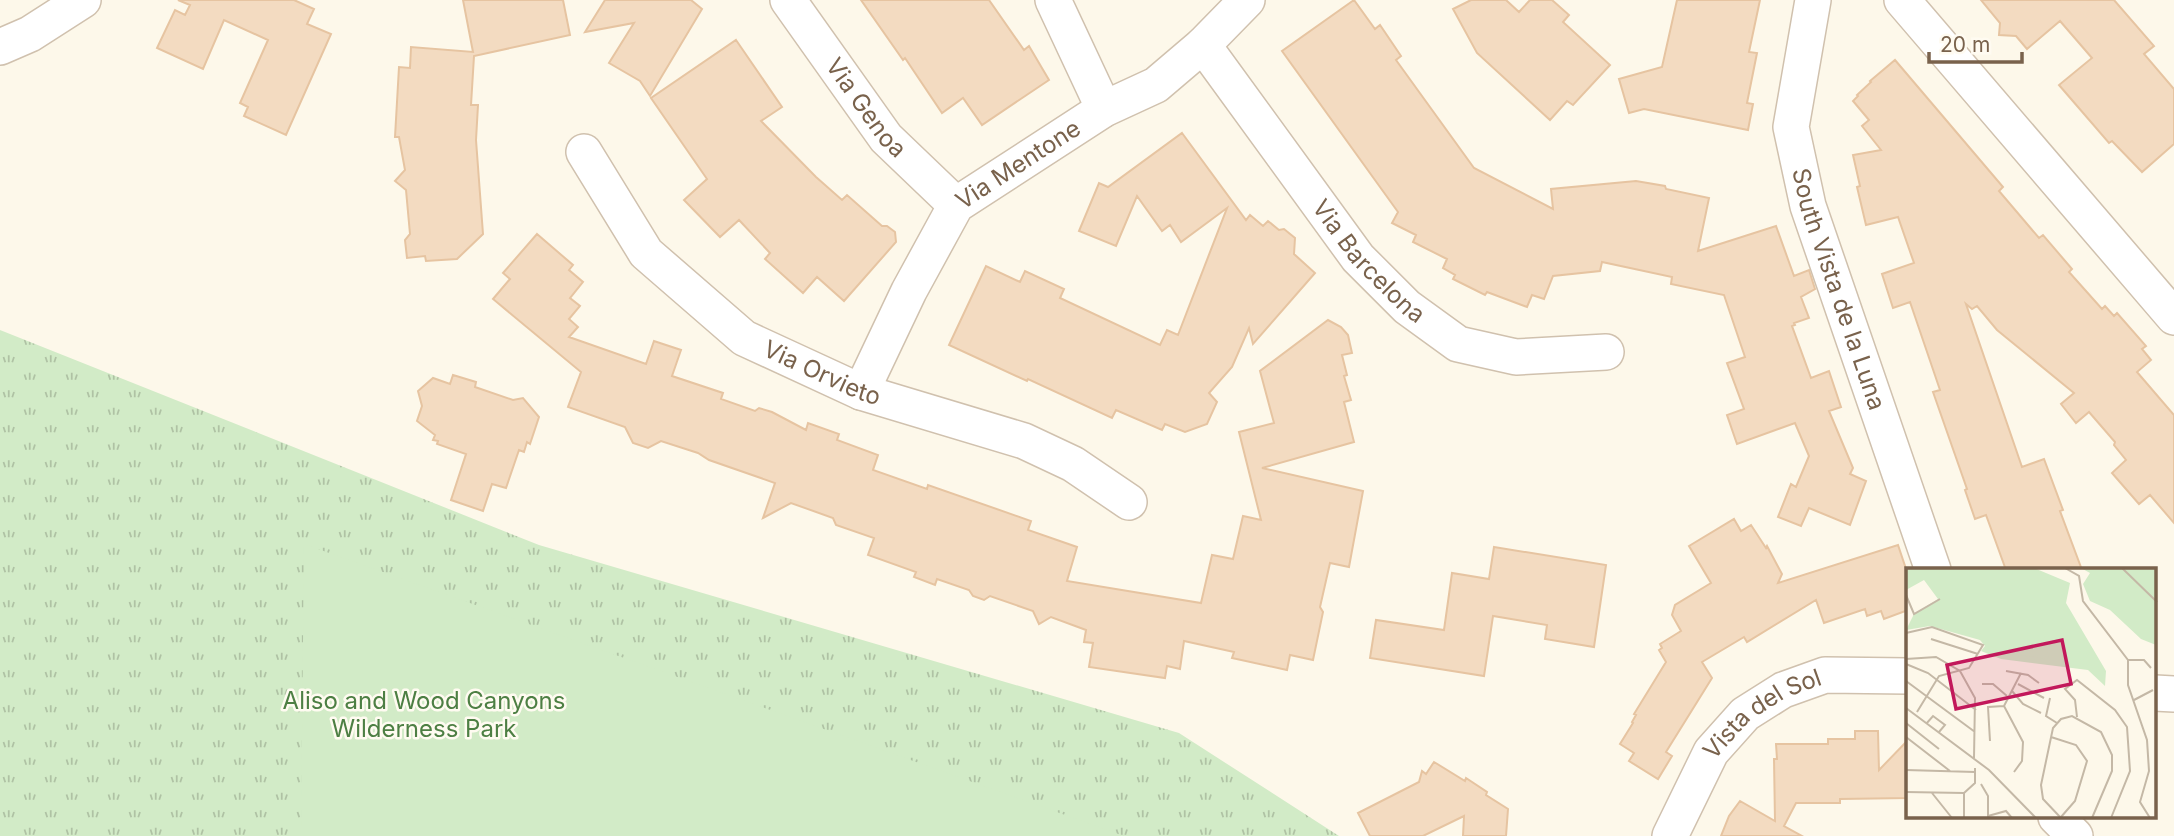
<svg xmlns="http://www.w3.org/2000/svg" width="2174" height="836" font-family="Inter,sans-serif">
<style>
.grass{fill:url(#grass-tufts)}
.park{fill:#d2ebc7}
.building{fill:#f3dbc1;stroke:#e6c4a1;stroke-width:2}
.lines{fill:none;stroke-linecap:round;stroke-linejoin:round}
.street-casing{stroke:#d0c1ae;stroke-width:38}
.street{stroke:#fff;stroke-width:35}
.labels{text-anchor:middle;stroke-width:5;stroke-linejoin:round;paint-order:stroke}
.street-label{font-size:24px;fill:#79624c;stroke:#fffbf1}
.park-label{font-size:24px;fill:#4d7f43;stroke:#fffbf1}
.inset-road{fill:none;stroke:#c4b8a6;stroke-width:2}
.view{fill:#c2185b;fill-opacity:0.15;stroke:#c2185b;stroke-width:3.5}
.inset-edge{fill:none;stroke:#79624c;stroke-width:3.5}
</style>
<defs>
<pattern id="grass-tufts" width="24" height="20" patternUnits="userSpaceOnUse" patternTransform="scale(1.75)"><rect width="24" height="20" fill="#d2ebc7"/><path d="M3 7l-1-3M5 7V3M7 7l1-3M15 17l-1-3M17 17v-4M19 17l1-3" fill="none" stroke="#afc2a4"/></pattern>
</defs>
<rect width="100%" height="100%" fill="#fdf8ea"/>
<path class="grass" d="M 0,330 L 539,545 L 1179,733 L 1339,836 L 0,836 Z"/>
<path class="park" d="M 304,544 L 1124,836 L 301,836 Z"/>
<path class="building" d="M 178,0 L 294,0 L 314,9 L 307,24 L 331,34 L 286,135 L 244,116 L 248,107 L 240,103 L 268,40 L 224,20 L 203,69 L 157,48 L 175,10 L 185,15 L 190,5 Z
M 463,0 L 563,0 L 570,35 L 474,56 L 471,105 L 478,105 L 476,140 L 483,234 L 457,259 L 426,261 L 425,256 L 407,258 L 405,240 L 410,234 L 406,190 L 395,181 L 405,170 L 399,137 L 395,137 L 399,67 L 410,68 L 411,47 L 473,52 Z
M 605,0 L 691,0 L 702,9 L 650,96 L 640,81 L 609,63 L 634,23 L 585,32 Z
M 861,0 L 989,0 L 1024,50 L 1029,46 L 1049,80 L 982,125 L 963,98 L 942,113 L 905,58 L 903,60 Z
M 1354,0 L 1375,29 L 1380,25 L 1401,56 L 1396,60 L 1474,168 L 1553,209 L 1551,189 L 1636,181 L 1665,186 L 1666,189 L 1709,198 L 1698,251 L 1776,226 L 1794,276 L 1809,270 L 1815,289 L 1801,297 L 1809,318 L 1794,323 L 1795,325 L 1792,326 L 1811,378 L 1829,371 L 1841,407 L 1829,411 L 1853,468 L 1850,474 L 1866,481 L 1850,525 L 1809,508 L 1801,526 L 1778,517 L 1791,484 L 1796,487 L 1809,456 L 1795,423 L 1737,444 L 1727,415 L 1744,409 L 1727,363 L 1745,357 L 1724,295 L 1671,284 L 1672,277 L 1602,262 L 1600,271 L 1553,276 L 1544,299 L 1532,295 L 1527,307 L 1487,292 L 1485,295 L 1453,279 L 1455,275 L 1443,268 L 1447,259 L 1413,242 L 1416,235 L 1392,223 L 1398,212 L 1282,51 Z
M 1471,0 L 1506,0 L 1519,12 L 1530,0 L 1552,0 L 1569,15 L 1563,22 L 1610,65 L 1573,105 L 1567,101 L 1550,120 L 1477,53 L 1453,9 Z
M 1677,0 L 1760,0 L 1749,52 L 1757,53 L 1747,103 L 1753,104 L 1748,130 L 1644,109 L 1629,113 L 1619,79 L 1662,67 Z
M 1981,0 L 2114,0 L 2154,46 L 2144,54 L 2174,89 L 2174,144 L 2142,172 L 2112,141 L 2109,143 L 2059,85 L 2092,58 L 2060,21 L 2027,49 L 2016,36 L 1999,35 L 2000,23 Z
M 736,40 L 782,107 L 761,121 L 816,177 L 842,200 L 847,195 L 882,226 L 887,226 L 895,232 L 896,242 L 844,301 L 817,277 L 803,293 L 765,259 L 770,253 L 739,220 L 720,237 L 684,200 L 707,179 L 651,98 Z
M 1895,60 L 2003,187 L 1999,191 L 2039,238 L 2043,235 L 2072,269 L 2069,272 L 2102,309 L 2105,306 L 2114,316 L 2117,313 L 2146,346 L 2142,349 L 2151,360 L 2137,372 L 2174,415 L 2174,523 L 2150,495 L 2139,504 L 2112,473 L 2126,460 L 2114,445 L 2115,442 L 2089,412 L 2076,423 L 2061,404 L 2074,393 L 1997,330 L 1977,306 L 1972,309 L 1966,304 L 2022,467 L 2044,459 L 2063,510 L 2060,511 L 2082,570 L 2006,570 L 1986,515 L 1975,519 L 1965,490 L 1967,489 L 1933,392 L 1940,390 L 1910,302 L 1893,308 L 1882,274 L 1914,263 L 1898,217 L 1866,225 L 1857,187 L 1860,186 L 1853,155 L 1881,150 L 1862,126 L 1869,120 L 1853,101 L 1858,96 L 1857,95 L 1871,82 L 1870,81 Z
M 1182,133 L 1246,220 L 1250,215 L 1263,226 L 1268,221 L 1279,230 L 1284,229 L 1295,238 L 1294,254 L 1315,273 L 1253,344 L 1249,328 L 1232,367 L 1209,393 L 1217,402 L 1207,424 L 1185,432 L 1165,424 L 1162,430 L 1116,410 L 1112,418 L 1028,379 L 1027,381 L 949,345 L 986,266 L 1020,282 L 1025,271 L 1064,289 L 1060,298 L 1160,345 L 1167,330 L 1178,335 L 1227,208 L 1181,242 L 1170,225 L 1162,231 L 1137,196 L 1116,246 L 1079,231 L 1099,183 L 1108,187 Z
M 537,234 L 573,265 L 569,270 L 583,282 L 570,298 L 580,306 L 569,319 L 578,327 L 569,337 L 646,364 L 654,341 L 681,350 L 672,376 L 723,393 L 721,399 L 755,411 L 759,408 L 772,412 L 806,430 L 808,423 L 839,434 L 837,440 L 878,455 L 873,470 L 927,489 L 928,485 L 1031,521 L 1028,530 L 1077,547 L 1067,581 L 1201,603 L 1212,555 L 1233,559 L 1243,516 L 1261,520 L 1239,432 L 1274,423 L 1260,371 L 1328,320 L 1341,327 L 1348,335 L 1352,353 L 1342,355 L 1347,375 L 1344,376 L 1351,400 L 1344,402 L 1354,442 L 1262,468 L 1363,491 L 1349,567 L 1330,563 L 1320,607 L 1323,612 L 1313,660 L 1290,655 L 1287,670 L 1232,658 L 1234,652 L 1184,641 L 1180,669 L 1167,666 L 1165,678 L 1089,667 L 1093,643 L 1084,642 L 1086,630 L 1051,617 L 1039,624 L 1033,611 L 990,596 L 984,600 L 973,596 L 969,590 L 937,579 L 935,585 L 914,577 L 916,572 L 868,555 L 874,538 L 836,525 L 833,518 L 791,503 L 763,518 L 775,483 L 709,460 L 698,453 L 661,441 L 648,448 L 633,443 L 625,427 L 568,407 L 581,372 L 493,299 L 510,279 L 503,273 Z
M 453,375 L 476,382 L 475,387 L 513,400 L 523,398 L 539,417 L 530,444 L 527,442 L 524,452 L 519,450 L 506,488 L 492,484 L 483,511 L 451,500 L 466,454 L 437,444 L 438,441 L 433,440 L 435,435 L 417,421 L 422,406 L 418,391 L 433,378 L 450,384 Z
M 1734,519 L 1741,531 L 1751,525 L 1766,548 L 1767,546 L 1782,574 L 1778,583 L 1898,545 L 1908,575 L 1908,610 L 1884,619 L 1881,611 L 1867,616 L 1865,609 L 1824,623 L 1816,600 L 1747,642 L 1744,637 L 1702,662 L 1712,678 L 1666,752 L 1672,756 L 1658,779 L 1629,761 L 1634,753 L 1620,744 L 1633,723 L 1632,722 L 1636,715 L 1634,714 L 1666,662 L 1659,650 L 1662,648 L 1660,644 L 1681,631 L 1672,615 L 1675,605 L 1711,583 L 1689,546 Z
M 1494,547 L 1606,565 L 1594,647 L 1545,639 L 1547,625 L 1493,616 L 1484,676 L 1370,658 L 1376,620 L 1444,630 L 1452,573 L 1489,579 Z
M 1855,731 L 1878,731 L 1879,770 L 1908,740 L 1908,798 L 1840,799 L 1840,803 L 1796,803 L 1784,826 L 1802,836 L 1721,836 L 1729,816 L 1740,801 L 1775,821 L 1774,759 L 1777,759 L 1776,744 L 1828,744 L 1828,739 L 1855,739 Z
M 1434,762 L 1465,781 L 1466,778 L 1487,792 L 1486,795 L 1508,809 L 1506,836 L 1463,836 L 1464,816 L 1423,836 L 1370,836 L 1358,813 L 1419,782 L 1422,771 L 1426,774 Z"/>
<g class="lines">
<defs>
<g id="street">
<path id="s1" d="M 788,0 L 886,138 L 956,205"/>
<path d="M 1053,0 L 1104,109"/>
<path id="s2" d="M 1813,0 L 1791,127 L 1808,206 L 1933,570"/>
<path d="M 1902,0 L 2174,317"/>
<path id="s3" d="M 1203,45 L 1358,258 L 1407,307 L 1458,344 L 1516,357 L 1606,352"/>
<path d="M 0,47 L 30,34 L 83,0"/>
<path id="s4" d="M 584,152 L 646,253 L 744,338 L 861,392 L 1024,441 L 1073,464 L 1129,502"/>
<path id="s5" d="M 861,392 L 909,291 L 956,205 L 1104,109 L 1156,85 L 1203,45 L 1247,0"/>
<path d="M 2155,693 L 2174,694"/>
<path d="M 2056,817 L 2075,836"/>
<path id="s6" d="M 1670,836 L 1711,752 L 1745,714 L 1783,690 L 1825,675 L 1908,676"/>
</g>
</defs>
<use href="#street" class="street-casing"/>
<use href="#street" class="street"/>
</g>
<g class="labels">
<g class="street-label">
<text dy="8" stroke="none"><textPath href="#s1" startOffset="133">Via Genoa</textPath></text>
<text dy="8" stroke="none"><textPath href="#s5" startOffset="284">Via Mentone</textPath></text>
<text dy="8" stroke="none"><textPath href="#s3" startOffset="273">Via Barcelona</textPath></text>
<text dy="8" stroke="none"><textPath href="#s2" startOffset="298">South Vista de la Luna</textPath></text>
<text dy="8" stroke="none"><textPath href="#s4" startOffset="334">Via Orvieto</textPath></text>
<text dy="8" stroke="none"><textPath href="#s6" startOffset="159">Vista del Sol</textPath></text>
</g>
<g class="park-label">
<text x="424" y="709">Aliso and Wood Canyons<tspan x="424" dy="28">Wilderness Park</tspan></text>
</g>
</g>
<g transform="translate(1906 568)">
<rect width="250" height="250" fill="#fdf8ea"/>
<path d="M 0,0 L 128,0 L 164,15 L 160,35 L 200,103 L 199,118 L 182,102 L 95,91 L 75,83 L 79,78 L 74,72 L 24,58 L 0,62 L 8,46 L 32,31 L 18,12 L 0,22 ZM 175,0 L 250,0 L 250,77 L 235,71 L 204,42 L 184,33 L 177,16 L 184,5 Z" fill="#d2ebc7"/>
<path d="M 71,0 L 110,0 L 135,50 L 143,91 L 96,85 L 71,70 Z" fill="#d2ebc7"/>
<path class="inset-road" d="M 159,0 L 173,8 L 177,33 L 222,92 L 222,117 L 241,172 L 243,203 L 234,234 L 244,250M 216,0 L 251,34M 0,27 L 8,46 L 34,31M 0,65 L 26,59 L 77,77 L 63,100 L 33,108 L 11,144M 25,71 L 72,86M 0,91 L 30,89 L 54,103 L 69,130 L 68,190M 222,92 L 238,92 L 245,100M 0,96 L 22,105 L 70,142M 100,103 L 122,107 L 133,115M 0,113 L 69,164M 76,116 L 87,116 L 101,128M 112,116 L 138,130M 106,123 L 117,136 L 135,145M 144,130 L 140,148 L 151,155M 228,132 L 247,122M 0,140 L 83,202 L 130,250M 171,149 L 169,132 L 159,121 L 171,112 L 209,142 L 221,159 L 224,203 L 205,250M 0,155 L 33,181M 20,156 L 27,148 L 39,157 L 33,164M 0,169 L 44,203M 145,169 L 170,177 L 181,193 L 169,233 L 155,249M 84,173 L 82,139 L 98,138M 0,202 L 69,204M 108,204 L 116,193 L 117,174 L 98,138 L 115,105M 75,216 L 82,228 L 82,250M 0,224 L 58,225M 26,225 L 46,250M 58,225 L 69,215 L 69,200M 82,248 L 100,243 L 106,250M 58,250 L 58,225M 155,250 L 137,231 L 135,217 L 147,160 L 155,151 L 166,148 L 195,164 L 206,187 L 206,203 L 186,250"/>
<path class="view" d="M 156,72 L 165,116 L 50,141 L 41,97 Z"/>
<rect width="250" height="250" class="inset-edge"/>
</g>
<path d="M1929 52v10h93v-10" fill="none" stroke="#79624c" stroke-width="3.5"/>
<text x="1940" y="52" font-size="21" fill="#79624c" stroke="#fffbf1" stroke-width="5" paint-order="stroke">20 m</text>
</svg>
